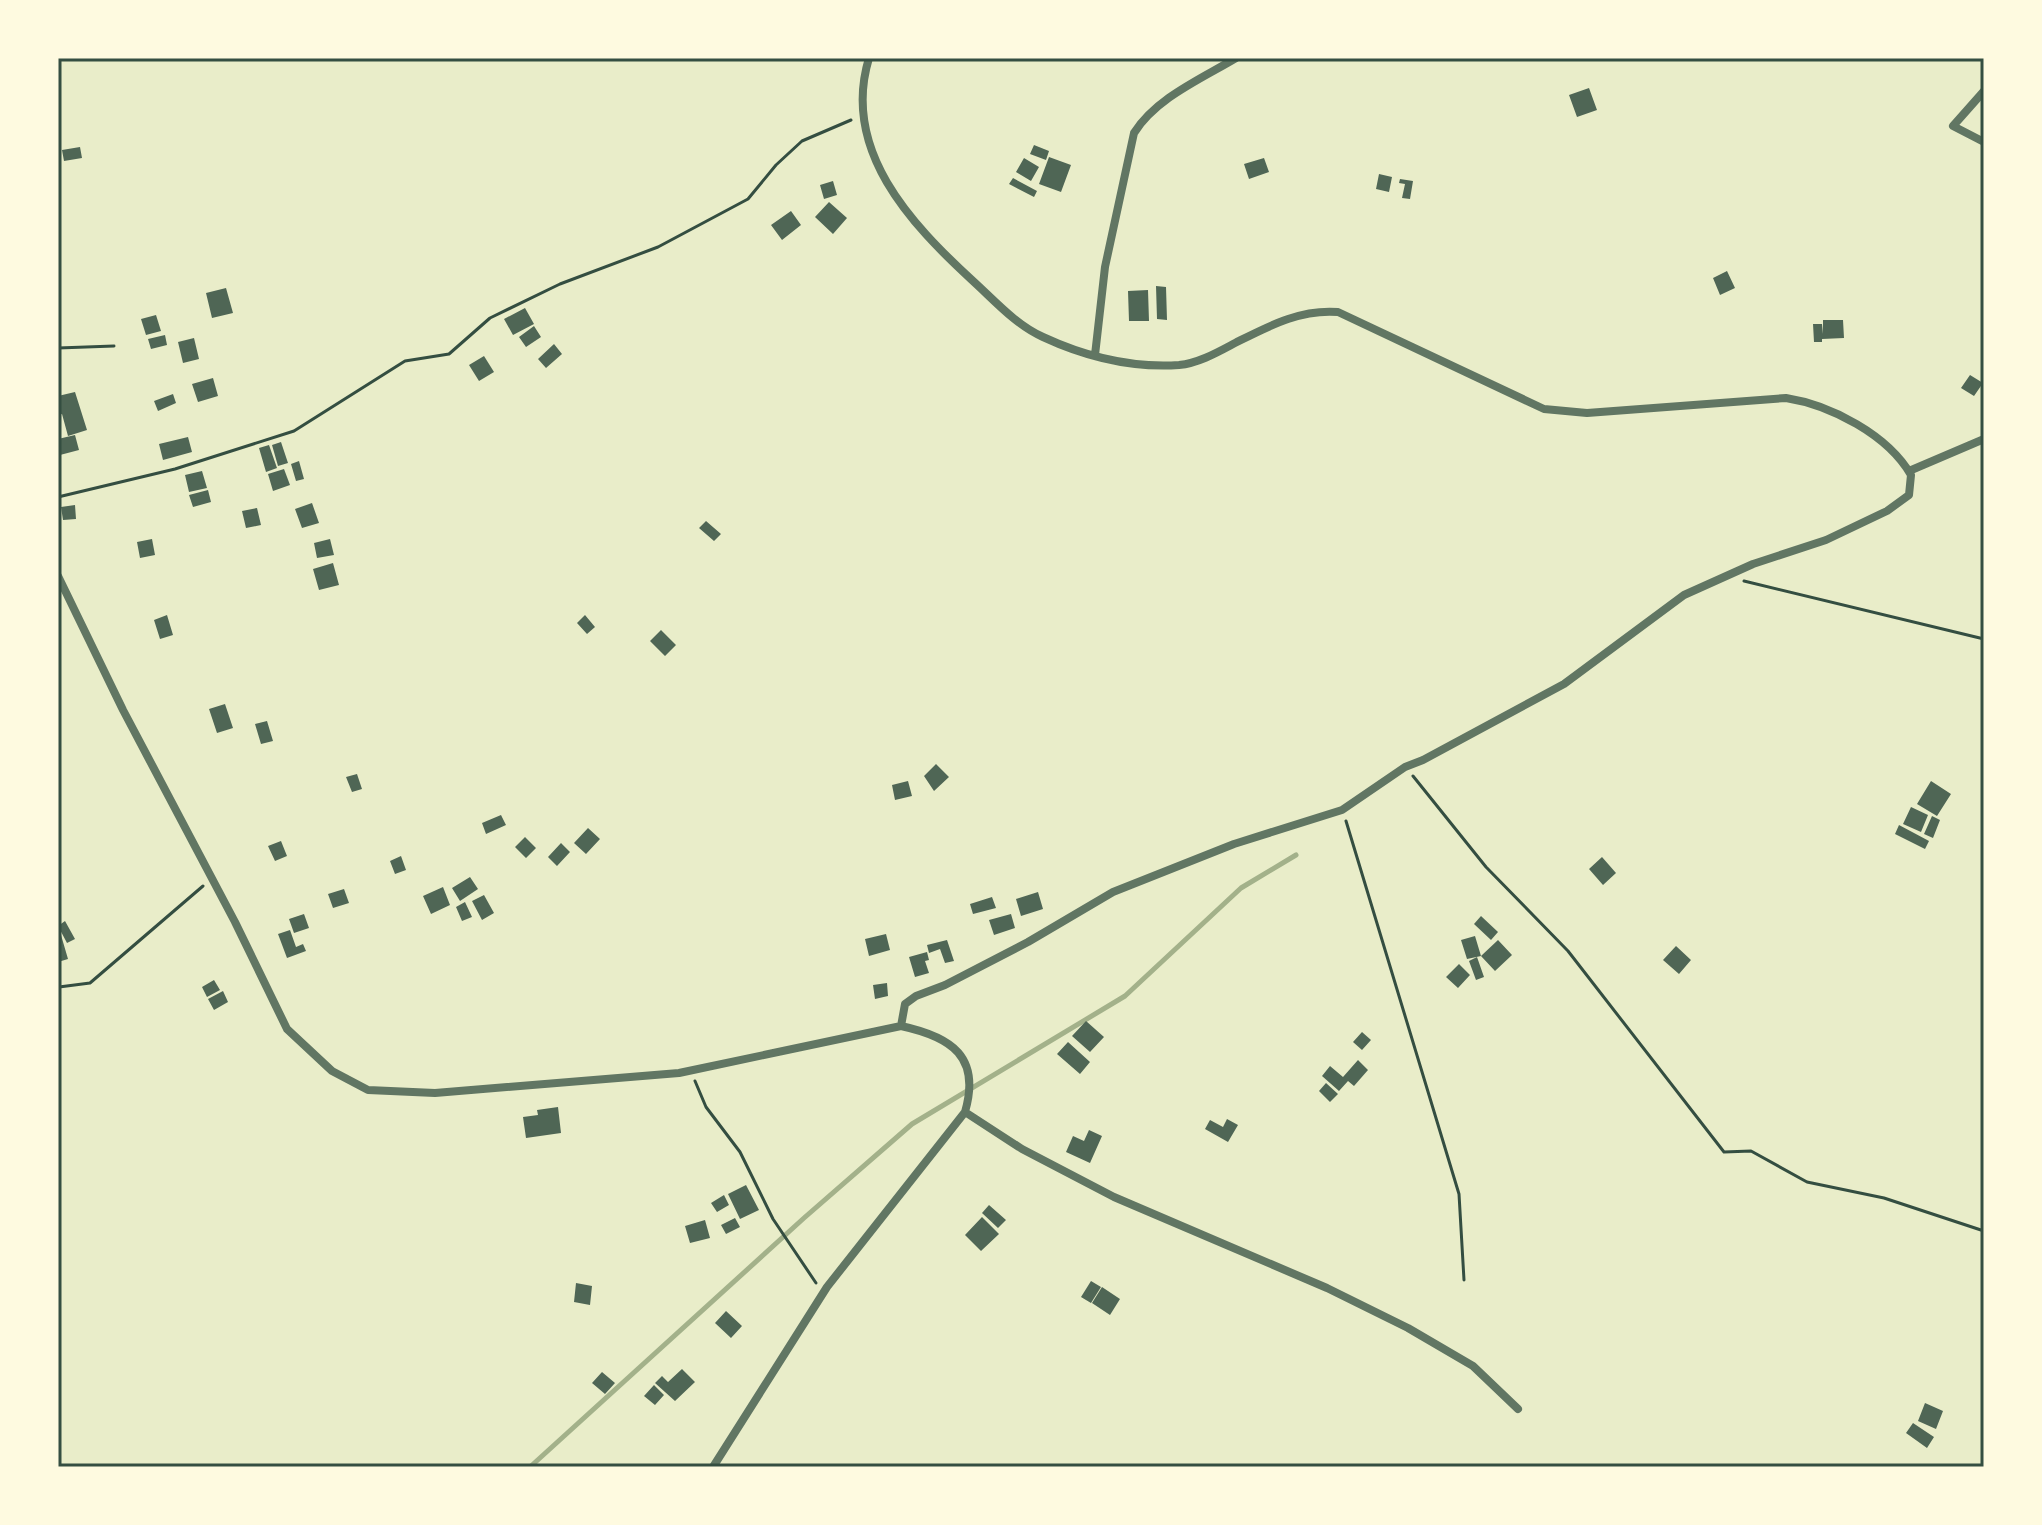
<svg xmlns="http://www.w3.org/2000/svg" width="2042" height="1525" font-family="'Roboto Serif',serif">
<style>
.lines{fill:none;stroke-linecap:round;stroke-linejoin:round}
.stream{stroke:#a3b18a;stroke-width:5}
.building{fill:#4f6655}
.path{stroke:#344e41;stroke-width:3}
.minor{stroke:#617663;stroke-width:8}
.neatline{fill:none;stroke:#344e41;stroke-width:3}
</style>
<rect width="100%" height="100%" fill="#e9edc9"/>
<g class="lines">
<path class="stream" d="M 530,1467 L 804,1218 L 912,1124 L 1125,996 L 1241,888 L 1296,855"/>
</g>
<path class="building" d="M 1589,88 L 1597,110 L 1577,117 L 1569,95 Z
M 1034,145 L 1049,151 L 1046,160 L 1030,154 Z
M 80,147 L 82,158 L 64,161 L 62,150 Z
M 1049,157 L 1071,165 L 1061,192 L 1039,184 Z
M 1024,158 L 1039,167 L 1031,181 L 1016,172 Z
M 1264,158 L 1269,172 L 1249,179 L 1244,164 Z
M 1379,174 L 1392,177 L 1389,192 L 1376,189 Z
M 1013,178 L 1037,191 L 1034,197 L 1009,184 Z
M 1400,179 L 1413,181 L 1410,199 L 1402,198 L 1405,184 L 1399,183 Z
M 833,181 L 837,195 L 824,199 L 820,185 Z
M 829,202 L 847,218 L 833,234 L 815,217 Z
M 791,211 L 801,225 L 782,240 L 771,225 Z
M 1727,271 L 1735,288 L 1720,295 L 1713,278 Z
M 1156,286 L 1166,287 L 1167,320 L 1157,319 Z
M 226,288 L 233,313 L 212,318 L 206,293 Z
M 1148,290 L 1149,321 L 1129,321 L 1128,291 Z
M 525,308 L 534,324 L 513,335 L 504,319 Z
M 156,315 L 161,331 L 146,335 L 141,319 Z
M 1823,320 L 1843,320 L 1844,338 L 1822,339 L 1822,342 L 1814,342 L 1813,324 L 1822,324 L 1823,334 Z
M 534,326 L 541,337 L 526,347 L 519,337 Z
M 165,335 L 167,345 L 151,349 L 148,339 Z
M 194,338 L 199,359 L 183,363 L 178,342 Z
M 554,344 L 562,354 L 546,368 L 538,359 Z
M 484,356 L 494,372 L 479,381 L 469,365 Z
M 1970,375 L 1983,383 L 1974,396 L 1961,388 Z
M 213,378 L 218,396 L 198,402 L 192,384 Z
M 75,392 L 87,430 L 68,436 L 62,414 L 58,415 L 58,396 Z
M 173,394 L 176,403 L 158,411 L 154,401 Z
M 75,435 L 79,450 L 60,455 L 58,439 Z
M 188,437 L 192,452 L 163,460 L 159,444 Z
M 281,442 L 288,463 L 278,466 L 272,445 Z
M 269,445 L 277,468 L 266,472 L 259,448 Z
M 299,461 L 304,479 L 296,481 L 291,464 Z
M 284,469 L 290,485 L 273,491 L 268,474 Z
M 202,471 L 207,488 L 189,492 L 185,475 Z
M 208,490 L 211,502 L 193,507 L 189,495 Z
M 312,503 L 319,523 L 302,528 L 295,509 Z
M 75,505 L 76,519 L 63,520 L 61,507 Z
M 257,508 L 261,525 L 246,528 L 242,511 Z
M 706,521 L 721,534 L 714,541 L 699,528 Z
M 152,539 L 155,555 L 140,558 L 137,542 Z
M 330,539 L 334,555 L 317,558 L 314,543 Z
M 333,563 L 339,585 L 319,590 L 313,569 Z
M 167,615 L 173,635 L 160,639 L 154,620 Z
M 585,615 L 595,627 L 587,634 L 577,623 Z
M 661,630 L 676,645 L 665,656 L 650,641 Z
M 225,704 L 233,728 L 217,733 L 209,709 Z
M 267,721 L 273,741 L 261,744 L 255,724 Z
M 936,764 L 949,777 L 934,791 L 924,776 Z
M 357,774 L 362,789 L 352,792 L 346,777 Z
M 908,781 L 912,796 L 895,800 L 892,785 Z
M 1931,781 L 1951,794 L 1937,816 L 1917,804 Z
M 1911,807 L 1928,815 L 1921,832 L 1903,824 Z
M 501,815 L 506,825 L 486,834 L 482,823 Z
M 1932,816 L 1940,820 L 1933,838 L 1924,834 Z
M 1899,825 L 1929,841 L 1925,849 L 1895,834 Z
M 588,828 L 600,839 L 586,854 L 574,843 Z
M 525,837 L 536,848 L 526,858 L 515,847 Z
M 281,841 L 287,856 L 275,861 L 268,846 Z
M 561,843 L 570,852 L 557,866 L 548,857 Z
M 401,856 L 406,870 L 395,874 L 390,861 Z
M 1602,857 L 1616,873 L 1603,885 L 1589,869 Z
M 470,877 L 478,889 L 460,901 L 452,888 Z
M 443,887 L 450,905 L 431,914 L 423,896 Z
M 344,889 L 349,903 L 333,908 L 328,894 Z
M 1038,892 L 1043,909 L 1021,916 L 1016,899 Z
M 484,895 L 494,913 L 482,920 L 472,901 Z
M 992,897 L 996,908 L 973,914 L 970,904 Z
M 465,902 L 472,917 L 462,921 L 456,907 Z
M 304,914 L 309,928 L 294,933 L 289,919 Z
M 1011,914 L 1015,928 L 994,935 L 989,920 Z
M 1481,916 L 1498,932 L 1491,940 L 1474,924 Z
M 65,921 L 75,939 L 67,943 L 58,926 Z
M 290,930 L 296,947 L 303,944 L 306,951 L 287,958 L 278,934 Z
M 886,934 L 890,950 L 869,956 L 865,939 Z
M 61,935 L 68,959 L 58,962 L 58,936 Z
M 1475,936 L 1481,956 L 1467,959 L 1461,940 Z
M 947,940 L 954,961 L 945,963 L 940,949 L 929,953 L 927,945 Z
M 1498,940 L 1512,955 L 1495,971 L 1481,956 Z
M 1676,946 L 1691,960 L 1679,974 L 1663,960 Z
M 927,952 L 929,960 L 925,961 L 929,973 L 915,977 L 909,957 Z
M 1477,957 L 1484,977 L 1476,980 L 1469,961 Z
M 1459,964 L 1470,975 L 1458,988 L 1446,977 Z
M 214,980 L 220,990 L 207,997 L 202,987 Z
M 887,983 L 888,996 L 875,999 L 873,985 Z
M 223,991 L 228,1002 L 214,1010 L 208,999 Z
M 1086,1021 L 1104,1037 L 1090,1052 L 1072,1036 Z
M 1362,1032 L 1371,1040 L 1362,1050 L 1353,1042 Z
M 1068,1042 L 1090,1062 L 1080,1074 L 1057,1054 Z
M 1358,1060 L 1368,1070 L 1354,1086 L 1348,1081 L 1339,1091 L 1322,1076 L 1330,1066 L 1343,1077 Z
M 1326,1083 L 1338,1094 L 1330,1102 L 1319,1091 Z
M 558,1107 L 561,1133 L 526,1138 L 523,1117 L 538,1115 L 537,1110 Z
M 1227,1119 L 1238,1125 L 1228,1142 L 1205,1129 L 1210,1120 L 1223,1127 Z
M 1089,1130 L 1102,1136 L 1090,1163 L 1066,1152 L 1073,1136 L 1084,1141 Z
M 746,1185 L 759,1210 L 740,1219 L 728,1194 Z
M 724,1195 L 729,1205 L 717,1212 L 711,1203 Z
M 989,1205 L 1006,1220 L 998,1228 L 982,1213 Z
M 982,1217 L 999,1234 L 981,1251 L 965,1235 Z
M 735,1218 L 740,1227 L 726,1234 L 721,1225 Z
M 705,1220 L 710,1238 L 690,1243 L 685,1226 Z
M 1091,1281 L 1101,1287 L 1091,1303 L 1081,1297 Z
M 576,1283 L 592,1286 L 590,1305 L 574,1302 Z
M 1102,1287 L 1120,1299 L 1110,1315 L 1092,1303 Z
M 726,1311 L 742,1326 L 731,1338 L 715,1323 Z
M 682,1369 L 695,1382 L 675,1401 L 655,1383 L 662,1376 L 668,1382 Z
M 602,1372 L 615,1383 L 605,1394 L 592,1383 Z
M 654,1385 L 664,1395 L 655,1405 L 644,1396 Z
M 1925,1403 L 1943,1411 L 1936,1429 L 1918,1421 Z
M 1913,1423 L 1934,1437 L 1927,1448 L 1906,1433 Z"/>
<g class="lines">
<path class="path" d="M 58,348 L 114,346
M 58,497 L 175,469 L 294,431 L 405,361 L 449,354 L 490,318 L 560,284 L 658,247 L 748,199 L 776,165 L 802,141 L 851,120
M 1744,581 L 1984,639
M 1413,776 L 1486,867 L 1568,951 L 1724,1152 L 1751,1151 L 1807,1182 L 1884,1198 L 1984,1231
M 1346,821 L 1459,1194 L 1464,1280
M 59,987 L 90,983 L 203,886
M 695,1081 L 706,1107 L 740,1152 L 773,1219 L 816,1283"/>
<path class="minor" d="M 869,58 C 841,150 910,223 973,281 C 995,301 1016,325 1043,337 C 1086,357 1133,368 1179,365 C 1199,363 1218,352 1235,343 C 1269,326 1300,309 1338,312 L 1544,409 L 1587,413 L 1786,398 C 1831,405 1888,435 1911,475 L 1909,495 L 1887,511 L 1826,540 L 1753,564 L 1684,595 L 1564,684 L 1423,760 L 1405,767 L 1342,810 L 1234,844 L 1113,892 L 1028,942 L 945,985 L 916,996 L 905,1004 L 901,1026
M 1984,91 L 1953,126 L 1984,142
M 1095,355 L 1105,267 L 1134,133 C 1156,98 1201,79 1236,58
M 1909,471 L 1984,439
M 58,576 L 123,710 L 235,922 L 287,1029 L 332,1071 L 368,1090 L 435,1093 L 679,1073 L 901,1026 C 952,1037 981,1057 965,1112 L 827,1287 L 713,1467
M 965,1112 L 1022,1149 L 1114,1197 L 1327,1288 L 1408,1328 L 1473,1366 L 1518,1409"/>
</g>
<rect width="2042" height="1525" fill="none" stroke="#fefae0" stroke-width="120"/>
<rect x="60" y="60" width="1922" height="1405" class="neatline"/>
</svg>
